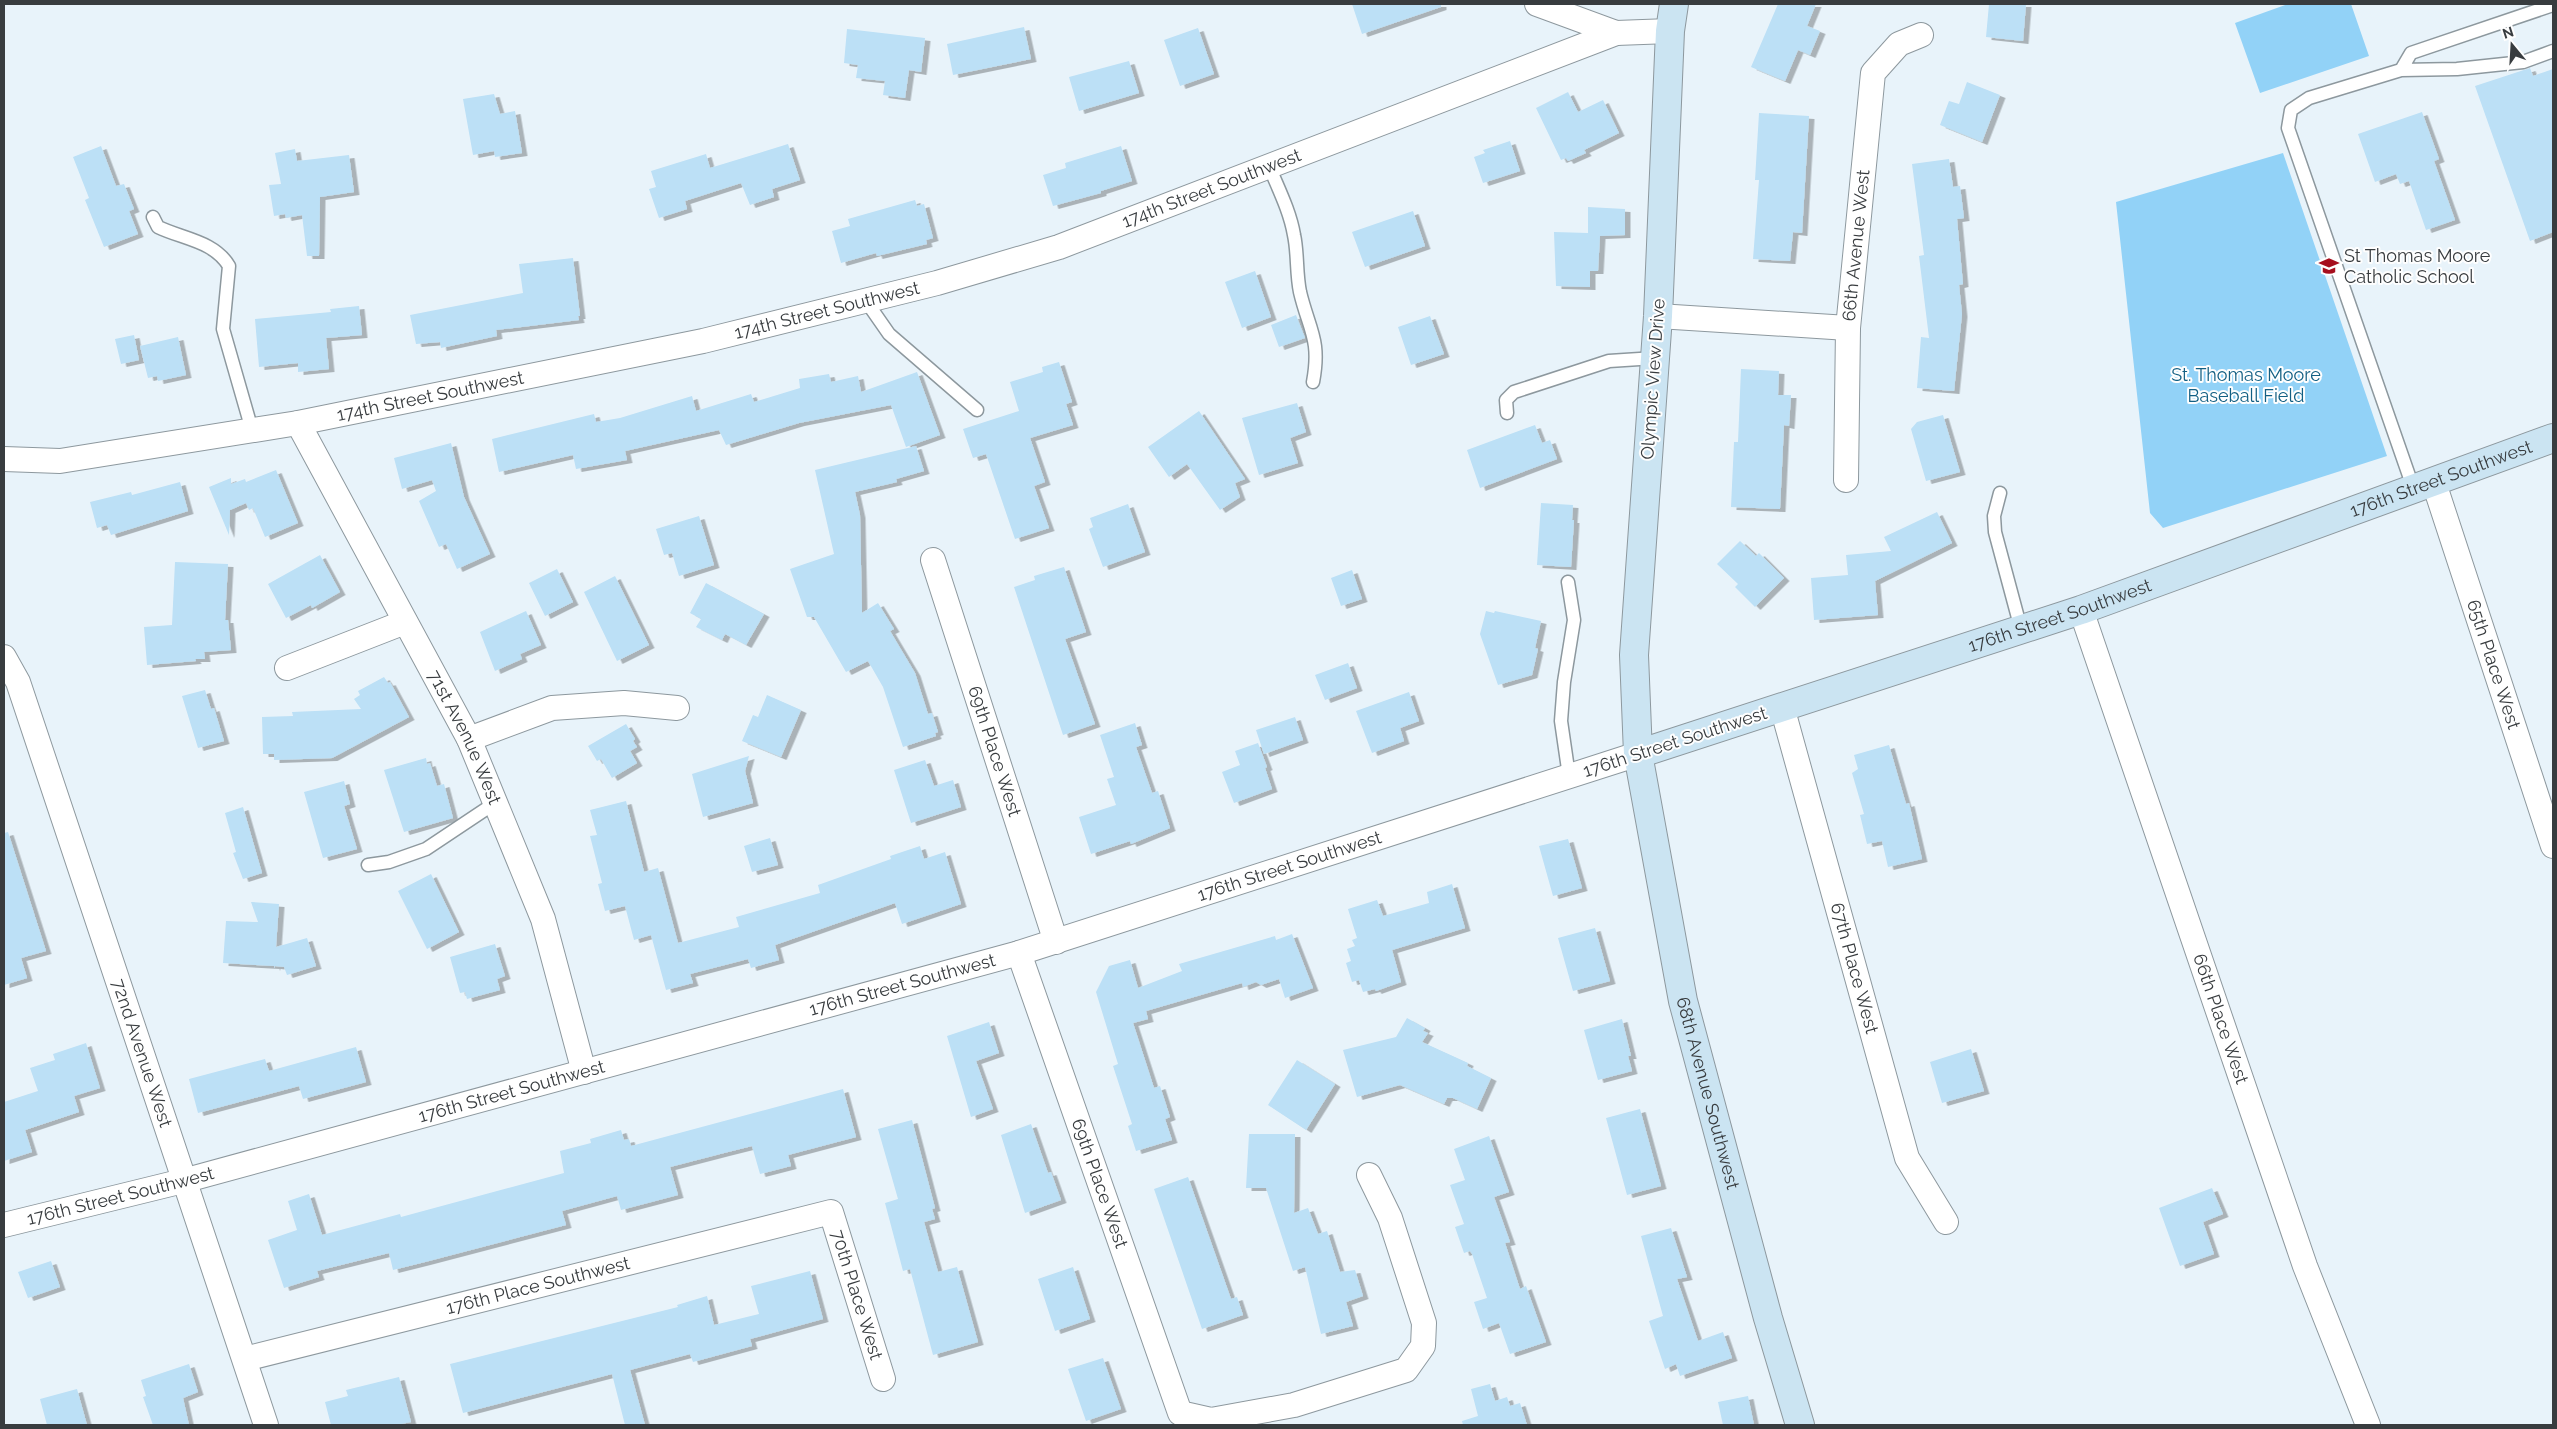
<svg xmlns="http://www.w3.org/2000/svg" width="2557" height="1429" font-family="Raleway,sans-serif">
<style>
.green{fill:#92d2f7}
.building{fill:#bce0f6;filter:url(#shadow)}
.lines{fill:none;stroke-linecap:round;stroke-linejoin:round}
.lane-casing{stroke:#8d989e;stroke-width:15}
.street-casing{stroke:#8d989e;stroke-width:26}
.secondary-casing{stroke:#8d989e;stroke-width:30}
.lane{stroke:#fff;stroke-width:12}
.street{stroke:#fff;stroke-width:24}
.secondary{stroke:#cbe4f2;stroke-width:28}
.labels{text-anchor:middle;stroke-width:4;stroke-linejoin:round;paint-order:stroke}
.street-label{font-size:18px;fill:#383c3f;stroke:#fefefe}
.poi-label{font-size:18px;fill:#383c3f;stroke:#fefefe;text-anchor:start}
.park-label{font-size:18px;fill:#125f83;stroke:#fefefe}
</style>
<defs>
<filter id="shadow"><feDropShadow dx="5.5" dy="3" stdDeviation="0" flood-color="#0004"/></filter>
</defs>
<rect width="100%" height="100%" fill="#e8f3fa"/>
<path class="green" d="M 2288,4 L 2351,4 L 2369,56 L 2260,93 L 2235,23 Z
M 2283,153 L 2387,456 L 2163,528 L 2150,513 L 2116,202 Z"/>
<path class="building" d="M 1352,4 L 1441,4 L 1441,7 L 1362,34 Z
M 1778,4 L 1816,4 L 1807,26 L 1820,31 L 1810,55 L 1798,50 L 1785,81 L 1751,67 Z
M 1989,4 L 2026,4 L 2023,41 L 1986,37 Z
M 1024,27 L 1031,59 L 953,75 L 947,44 Z
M 1198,28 L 1214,74 L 1180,86 L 1164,40 Z
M 847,29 L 925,38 L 921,72 L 909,70 L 905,98 L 883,95 L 885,81 L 856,78 L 858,65 L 844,63 Z
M 1129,61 L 1139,93 L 1079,111 L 1069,77 Z
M 2530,68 L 2533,76 L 2553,69 L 2553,232 L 2530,241 L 2475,86 Z
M 1967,82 L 2000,95 L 1982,142 L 1940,125 L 1949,101 L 1959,104 Z
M 1568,92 L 1578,112 L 1603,100 L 1619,133 L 1584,150 L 1586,153 L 1568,161 L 1566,158 L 1561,160 L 1536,108 Z
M 494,94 L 500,114 L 515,111 L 522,153 L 495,157 L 494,151 L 473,155 L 463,99 Z
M 2422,112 L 2439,159 L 2434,161 L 2455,220 L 2426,230 L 2409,181 L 2400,184 L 2396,174 L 2375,182 L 2358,134 Z
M 1759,113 L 1809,116 L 1802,233 L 1793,232 L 1790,261 L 1753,259 L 1759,180 L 1755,180 Z
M 1510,141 L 1520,171 L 1483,183 L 1474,157 L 1485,153 L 1483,150 Z
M 788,144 L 800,180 L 772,189 L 774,197 L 750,205 L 741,183 L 685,201 L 687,209 L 659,218 L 649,189 L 656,187 L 651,171 L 706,154 L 710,168 Z
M 101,146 L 116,186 L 124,184 L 134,209 L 129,211 L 138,234 L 104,247 L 85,200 L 89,198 L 73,157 Z
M 1121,146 L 1132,181 L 1101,191 L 1101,193 L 1053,206 L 1043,175 L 1066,168 L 1065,163 Z
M 295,149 L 297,161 L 349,155 L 354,192 L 320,197 L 319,256 L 307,256 L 302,215 L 286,218 L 285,214 L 274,216 L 269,185 L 281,184 L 275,153 Z
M 1949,159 L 1953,187 L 1960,186 L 1964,218 L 1957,219 L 1963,284 L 1959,285 L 1962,314 L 1954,391 L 1917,388 L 1921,337 L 1929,338 L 1919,256 L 1924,255 L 1912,164 Z
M 915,200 L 917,206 L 924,204 L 933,238 L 926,240 L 927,244 L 877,256 L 876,253 L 841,263 L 832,231 L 850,226 L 848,219 Z
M 1588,207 L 1625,209 L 1625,235 L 1600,236 L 1598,271 L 1590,271 L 1590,287 L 1556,286 L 1554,232 L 1588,233 Z
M 1413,211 L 1425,246 L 1365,267 L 1352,232 Z
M 573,258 L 580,316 L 578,316 L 579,320 L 496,330 L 497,336 L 441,348 L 440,342 L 416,344 L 410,315 L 523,293 L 519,264 Z
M 1255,271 L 1271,317 L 1242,328 L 1225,282 Z
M 359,306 L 362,335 L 326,338 L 329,369 L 298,372 L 298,363 L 259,367 L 255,319 L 331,312 L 330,309 Z
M 1296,315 L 1305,338 L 1279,347 L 1271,325 Z
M 1430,316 L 1444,354 L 1411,365 L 1398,327 Z
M 134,335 L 139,360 L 121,364 L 115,339 Z
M 178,337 L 186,375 L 158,381 L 157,376 L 148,378 L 140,346 Z
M 1059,362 L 1072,402 L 1066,404 L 1073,425 L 1030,438 L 1045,482 L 1034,486 L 1049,528 L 1015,539 L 986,454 L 973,458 L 963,429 L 1019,411 L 1010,382 L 1043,372 L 1042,367 Z
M 1741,369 L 1779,371 L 1778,395 L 1791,395 L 1789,426 L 1784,425 L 1780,509 L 1731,507 L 1734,442 L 1738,442 Z
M 917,372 L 940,435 L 906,447 L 891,405 L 799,423 L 726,445 L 719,430 L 625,451 L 627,460 L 576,469 L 573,455 L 499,472 L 492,439 L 594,414 L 596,422 L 620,418 L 692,396 L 696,411 L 751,394 L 754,402 L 800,388 L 799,379 L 829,374 L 831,382 L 858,376 L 861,392 Z
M 1297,403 L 1306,432 L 1290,438 L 1298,463 L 1259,475 L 1242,418 Z
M 1199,411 L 1245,479 L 1235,483 L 1240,497 L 1220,510 L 1187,464 L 1169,477 L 1148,447 Z
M 1943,415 L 1960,472 L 1926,481 L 1911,429 L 1917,422 Z
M 1535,425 L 1542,443 L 1550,440 L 1557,459 L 1480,488 L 1467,450 Z
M 451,443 L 464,497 L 490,554 L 457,569 L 446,544 L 439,547 L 419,501 L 436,491 L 432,480 L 402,489 L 394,458 Z
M 916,446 L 924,471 L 896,479 L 897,482 L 855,492 L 860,515 L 862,613 L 878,603 L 894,629 L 890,631 L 915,673 L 928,714 L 932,713 L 938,732 L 935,733 L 936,736 L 903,747 L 883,687 L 868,661 L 846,672 L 814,617 L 807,617 L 790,569 L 834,554 L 815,470 Z
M 276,470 L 298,523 L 265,537 L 253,508 L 249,510 L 246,503 L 230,510 L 229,535 L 209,487 L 231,478 L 231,484 L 245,479 L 246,482 Z
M 180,482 L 188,511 L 111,535 L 107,525 L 97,528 L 90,502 L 131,492 L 132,495 Z
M 1541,503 L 1573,505 L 1572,520 L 1574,520 L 1571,567 L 1537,565 Z
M 1128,504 L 1145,552 L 1103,567 L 1089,529 L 1093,527 L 1090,518 Z
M 1937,512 L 1952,543 L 1875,581 L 1878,615 L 1814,620 L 1811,578 L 1848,575 L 1846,555 L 1891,551 L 1884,537 Z
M 699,516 L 714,565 L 679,576 L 672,553 L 664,555 L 656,529 Z
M 1740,541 L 1756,556 L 1759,553 L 1784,578 L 1755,607 L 1735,587 L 1738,584 L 1717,564 Z
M 320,555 L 340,592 L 312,608 L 311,605 L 286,618 L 268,584 Z
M 175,562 L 228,564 L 225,620 L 228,620 L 231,650 L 204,652 L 205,659 L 195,659 L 196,661 L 147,665 L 144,627 L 172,625 Z
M 1064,567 L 1086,632 L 1065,639 L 1095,724 L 1063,735 L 1014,587 L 1035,580 L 1034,576 Z
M 557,569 L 573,602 L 545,616 L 529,583 Z
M 1352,570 L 1362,599 L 1341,606 L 1331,578 Z
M 615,576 L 649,645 L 617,661 L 584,592 Z
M 706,583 L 764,614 L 746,645 L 725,634 L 722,640 L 696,627 L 701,619 L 690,613 Z
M 526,611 L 541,645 L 520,654 L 522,659 L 495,671 L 480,632 Z
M 1486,611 L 1494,613 L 1495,611 L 1541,621 L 1535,648 L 1538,649 L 1532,675 L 1498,685 L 1480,634 Z
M 1348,663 L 1357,688 L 1325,700 L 1315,675 Z
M 384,677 L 388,683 L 390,682 L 409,717 L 332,758 L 274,760 L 274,754 L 263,754 L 262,717 L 293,716 L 292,712 L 361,709 L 354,699 L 360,695 L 358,691 Z
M 205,690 L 211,709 L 214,708 L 224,741 L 198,748 L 182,696 Z
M 1409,692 L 1419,721 L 1400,728 L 1404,741 L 1372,753 L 1356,711 Z
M 767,695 L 801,710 L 781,757 L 742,741 L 753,715 L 758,717 Z
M 1295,717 L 1303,740 L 1264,754 L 1256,730 Z
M 1135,723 L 1142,745 L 1136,747 L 1152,793 L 1158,791 L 1170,828 L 1131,844 L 1130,841 L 1091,854 L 1079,817 L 1116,805 L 1107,779 L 1114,777 L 1100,735 Z
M 626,724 L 635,739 L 633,741 L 637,747 L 630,751 L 637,763 L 612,778 L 601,759 L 597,761 L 588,746 Z
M 1258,743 L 1267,767 L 1265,768 L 1272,789 L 1234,803 L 1222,772 L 1240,765 L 1235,751 Z
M 1889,745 L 1906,804 L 1909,803 L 1922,859 L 1888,867 L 1882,841 L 1867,844 L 1860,815 L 1864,814 L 1852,773 L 1858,769 L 1854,755 Z
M 749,756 L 745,771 L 753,803 L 703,817 L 692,774 Z
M 426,758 L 427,764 L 430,763 L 437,786 L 444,784 L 453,818 L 404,832 L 384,770 Z
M 925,760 L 934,786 L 953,780 L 961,807 L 911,823 L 894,770 Z
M 344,781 L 350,804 L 344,806 L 357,849 L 323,858 L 304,792 Z
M 626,801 L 644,872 L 658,868 L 678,943 L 739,927 L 736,917 L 820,893 L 818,885 L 891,859 L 890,856 L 920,846 L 924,859 L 945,852 L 961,904 L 902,924 L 895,903 L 775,945 L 779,960 L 751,968 L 748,959 L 690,974 L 693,983 L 666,990 L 651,935 L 634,940 L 625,906 L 605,911 L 598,884 L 602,883 L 590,836 L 597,835 L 590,810 Z
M 243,807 L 262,873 L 243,879 L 233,853 L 236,852 L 225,813 Z
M 8,832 L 46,951 L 21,958 L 27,978 L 4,985 L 4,833 Z
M 770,838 L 778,865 L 752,872 L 744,846 Z
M 1568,839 L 1582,888 L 1553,896 L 1539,846 Z
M 431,874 L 459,932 L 427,949 L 398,891 Z
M 1452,884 L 1465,928 L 1392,950 L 1401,982 L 1376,991 L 1375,989 L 1363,992 L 1359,980 L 1352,982 L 1346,963 L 1351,961 L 1347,949 L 1355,946 L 1352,940 L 1357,938 L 1348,909 L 1377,900 L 1383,916 L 1429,903 L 1427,892 Z
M 251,902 L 279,904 L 276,947 L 307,938 L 316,966 L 287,975 L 284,967 L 275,966 L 275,968 L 274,966 L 223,963 L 226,921 L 258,922 Z
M 1595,928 L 1610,981 L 1573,991 L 1558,938 Z
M 1292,934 L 1313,988 L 1285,998 L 1279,979 L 1261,985 L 1256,982 L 1243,987 L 1242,983 L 1146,1011 L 1148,1019 L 1133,1023 L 1154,1088 L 1160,1086 L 1170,1117 L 1165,1119 L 1172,1140 L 1136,1151 L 1128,1126 L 1132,1124 L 1113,1066 L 1118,1064 L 1096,992 L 1109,966 L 1130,960 L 1138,988 L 1182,971 L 1179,964 L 1275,936 L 1276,940 Z
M 495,944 L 505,976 L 497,979 L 500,990 L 467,999 L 465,992 L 460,993 L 450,957 Z
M 1407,1018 L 1425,1028 L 1423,1031 L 1428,1033 L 1422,1042 L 1468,1063 L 1467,1066 L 1491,1078 L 1477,1109 L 1453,1098 L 1447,1098 L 1444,1104 L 1400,1085 L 1357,1097 L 1343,1050 L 1396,1037 Z
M 1622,1019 L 1631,1056 L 1628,1056 L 1632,1071 L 1598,1080 L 1584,1030 Z
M 989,1022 L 999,1053 L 976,1061 L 993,1109 L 971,1117 L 947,1036 Z
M 86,1043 L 100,1088 L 74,1096 L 79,1112 L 25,1130 L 32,1152 L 4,1161 L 4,1102 L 38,1091 L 30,1068 L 55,1060 L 53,1054 Z
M 356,1047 L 366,1082 L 303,1099 L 299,1086 L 198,1113 L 189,1079 L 265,1059 L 269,1071 Z
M 1971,1049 L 1984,1091 L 1942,1103 L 1930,1062 Z
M 1297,1060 L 1335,1084 L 1306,1130 L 1268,1105 Z
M 843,1089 L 856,1137 L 788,1155 L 791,1166 L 760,1174 L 752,1146 L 724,1153 L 670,1167 L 678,1195 L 621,1210 L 617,1196 L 562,1211 L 566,1225 L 425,1262 L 393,1270 L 389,1253 L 317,1271 L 319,1277 L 284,1288 L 268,1240 L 297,1230 L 288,1201 L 309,1194 L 322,1235 L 400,1214 L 401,1217 L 564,1173 L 560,1151 L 591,1143 L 590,1139 L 621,1130 L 624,1140 L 629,1139 L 631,1146 Z
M 1640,1109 L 1661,1186 L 1627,1195 L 1606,1118 Z
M 912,1120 L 935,1208 L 932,1209 L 935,1219 L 924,1222 L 938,1272 L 957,1267 L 978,1342 L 933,1355 L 910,1269 L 903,1271 L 885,1203 L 898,1199 L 878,1129 Z
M 1031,1124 L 1048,1173 L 1051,1172 L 1061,1200 L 1025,1213 L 1001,1135 Z
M 1249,1134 L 1295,1134 L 1294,1213 L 1308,1208 L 1318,1234 L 1327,1231 L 1340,1272 L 1355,1270 L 1363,1296 L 1346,1302 L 1353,1326 L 1321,1334 L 1305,1267 L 1293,1271 L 1266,1188 L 1246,1188 Z
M 1489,1136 L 1509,1192 L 1494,1197 L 1510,1242 L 1505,1243 L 1520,1289 L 1526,1286 L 1546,1342 L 1510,1354 L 1499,1323 L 1483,1329 L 1474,1302 L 1487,1298 L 1472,1254 L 1470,1251 L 1464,1253 L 1455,1227 L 1464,1224 L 1450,1185 L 1465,1180 L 1454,1149 Z
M 1188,1177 L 1231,1299 L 1237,1297 L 1243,1315 L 1202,1329 L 1154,1189 Z
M 2212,1188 L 2223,1214 L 2203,1222 L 2214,1254 L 2180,1266 L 2159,1208 Z
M 1671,1228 L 1687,1277 L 1677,1279 L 1698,1341 L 1723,1332 L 1732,1358 L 1680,1376 L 1676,1364 L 1665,1369 L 1649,1321 L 1663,1316 L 1641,1236 Z
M 51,1261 L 60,1287 L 28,1298 L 18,1272 Z
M 1073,1267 L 1090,1319 L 1055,1331 L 1038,1279 Z
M 810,1271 L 823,1319 L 750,1339 L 752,1346 L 693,1362 L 690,1354 L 630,1370 L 645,1425 L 625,1425 L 612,1374 L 463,1413 L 450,1364 L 678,1307 L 677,1305 L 707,1296 L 714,1325 L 759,1314 L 751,1286 Z
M 1103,1358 L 1121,1409 L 1086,1421 L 1068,1369 Z
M 189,1364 L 198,1392 L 183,1398 L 189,1425 L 153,1425 L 143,1397 L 146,1396 L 141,1380 Z
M 399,1377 L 411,1422 L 396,1425 L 331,1425 L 325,1402 L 348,1396 L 346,1390 Z
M 1490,1384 L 1495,1401 L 1507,1397 L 1510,1406 L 1520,1403 L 1527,1425 L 1463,1425 L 1462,1421 L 1478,1416 L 1471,1389 Z
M 77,1389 L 87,1425 L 47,1425 L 40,1399 Z
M 1748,1396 L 1754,1425 L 1723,1425 L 1718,1402 Z"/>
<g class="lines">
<defs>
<path id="lane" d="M 2401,70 L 2411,53 L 2553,5
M 1269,166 C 1278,188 1290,211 1294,235 C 1298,253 1296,273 1300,292 C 1309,330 1321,339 1313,382
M 153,217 L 158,227 C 183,239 214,241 229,266 L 223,329 L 252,430
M 866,301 L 889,334 L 977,410
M 1507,413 L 1506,400 L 1514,392 L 1609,361 L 1655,358
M 2414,490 L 2288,128 L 2291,110 L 2309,98 L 2401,70 L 2457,69 L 2523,62 L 2553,51
M 2000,493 L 1994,516 L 1995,532 L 2021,629
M 1568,582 L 1574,620 L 1564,682 L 1561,721 L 1569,776
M 368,865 L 389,862 L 426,849 L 495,803"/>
<g id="street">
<path d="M 1537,4 L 1616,33 L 1670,31"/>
<path d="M 1658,316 L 1848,328"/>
<path id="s1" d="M 298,423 L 469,739 L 543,919 L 584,1072"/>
<path id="s2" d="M 4,459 L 60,461 L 298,423 L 703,341 L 937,283 L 1059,247 L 1616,33"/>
<path id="s3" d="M 1846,480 L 1848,328 L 1873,73 L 1899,44 L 1921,35"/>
<path id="s4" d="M 2434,483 L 2553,846"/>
<path id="s5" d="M 933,560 L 1056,942"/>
<path id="s6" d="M 2081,610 L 2305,1266 L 2368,1425"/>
<path id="s7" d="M 4,657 L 18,682 L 266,1425"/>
<path d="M 287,668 L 405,622"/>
<path id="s8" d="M 1782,707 L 1907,1158 L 1946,1222"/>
<path d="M 469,739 L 552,708 L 624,703 L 677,708"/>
<path id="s9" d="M 1019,953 L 1180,1413 L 1211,1420 L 1294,1405 L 1406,1370 L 1423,1346 L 1424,1323 L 1390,1218 L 1369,1175"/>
<path id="s10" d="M 4,1225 L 183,1181 L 1019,953 L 1638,754"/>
<path id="s11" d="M 245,1359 L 831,1212 L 883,1379"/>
</g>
<g id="secondary">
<path id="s12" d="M 1674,4 L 1670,31 L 1658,316 L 1634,655 L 1638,754 L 1683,1001 L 1768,1318 L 1800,1425"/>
<path id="s13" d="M 1638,754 L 2081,610 L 2553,438"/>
</g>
</defs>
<use href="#lane" class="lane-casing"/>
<use href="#street" class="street-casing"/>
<use href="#secondary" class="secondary-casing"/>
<use href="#lane" class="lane"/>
<use href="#street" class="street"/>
<use href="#secondary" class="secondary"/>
</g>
<defs>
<symbol id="school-bare" viewBox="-9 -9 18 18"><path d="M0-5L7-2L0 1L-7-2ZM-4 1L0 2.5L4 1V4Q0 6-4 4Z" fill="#a60e1d" stroke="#fefefe" stroke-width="2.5" paint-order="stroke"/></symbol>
</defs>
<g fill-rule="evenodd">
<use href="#school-bare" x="2315" y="252" width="28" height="28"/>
</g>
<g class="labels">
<g class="street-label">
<text dy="6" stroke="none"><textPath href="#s2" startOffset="1242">174th Street Southwest</textPath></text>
<text dy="6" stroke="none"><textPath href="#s3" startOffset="235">66th Avenue West</textPath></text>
<text dy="6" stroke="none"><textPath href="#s2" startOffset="838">174th Street Southwest</textPath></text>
<text transform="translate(1653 379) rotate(-86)" y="6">Olympic View Drive</text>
<text dy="6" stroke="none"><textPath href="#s2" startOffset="432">174th Street Southwest</textPath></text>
<text dy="6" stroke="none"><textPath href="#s13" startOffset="849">176th Street Southwest</textPath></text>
<text dy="6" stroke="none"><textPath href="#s13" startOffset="444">176th Street Southwest</textPath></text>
<text dy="6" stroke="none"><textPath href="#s4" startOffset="191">65th Place West</textPath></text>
<text dy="6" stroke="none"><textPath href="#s1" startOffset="356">71st Avenue West</textPath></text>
<text transform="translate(1675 742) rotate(-18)" y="6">176th Street Southwest</text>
<text dy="6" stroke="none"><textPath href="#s5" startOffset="201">69th Place West</textPath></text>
<text dy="6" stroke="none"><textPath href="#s10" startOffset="1335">176th Street Southwest</textPath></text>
<text dy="6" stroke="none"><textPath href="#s8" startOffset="271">67th Place West</textPath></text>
<text dy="6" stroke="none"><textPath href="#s10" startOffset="930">176th Street Southwest</textPath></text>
<text dy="6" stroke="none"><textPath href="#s6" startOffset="432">66th Place West</textPath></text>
<text dy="6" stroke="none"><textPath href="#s7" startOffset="420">72nd Avenue West</textPath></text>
<text dy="6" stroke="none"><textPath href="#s10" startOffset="525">176th Street Southwest</textPath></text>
<text dy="6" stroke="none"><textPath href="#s12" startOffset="1098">68th Avenue Southwest</textPath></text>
<text dy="6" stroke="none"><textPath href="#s9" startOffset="244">69th Place West</textPath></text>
<text dy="6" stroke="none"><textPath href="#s10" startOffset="120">176th Street Southwest</textPath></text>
<text dy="6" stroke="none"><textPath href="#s11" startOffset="302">176th Place Southwest</textPath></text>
<text dy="6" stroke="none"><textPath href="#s11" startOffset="691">70th Place West</textPath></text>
</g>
<g class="poi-label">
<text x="2344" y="262">St Thomas Moore<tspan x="2344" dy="21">Catholic School</tspan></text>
</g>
<g class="park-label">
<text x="2246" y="381">St. Thomas Moore<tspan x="2246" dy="21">Baseball Field</tspan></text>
</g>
</g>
<rect width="2557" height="1429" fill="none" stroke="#383c3f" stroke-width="10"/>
<g transform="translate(2512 45) rotate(342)" stroke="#fefefe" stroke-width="4" paint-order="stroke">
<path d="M0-4L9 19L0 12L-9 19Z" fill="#383c3f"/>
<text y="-8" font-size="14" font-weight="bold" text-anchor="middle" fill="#383c3f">N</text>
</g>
</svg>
